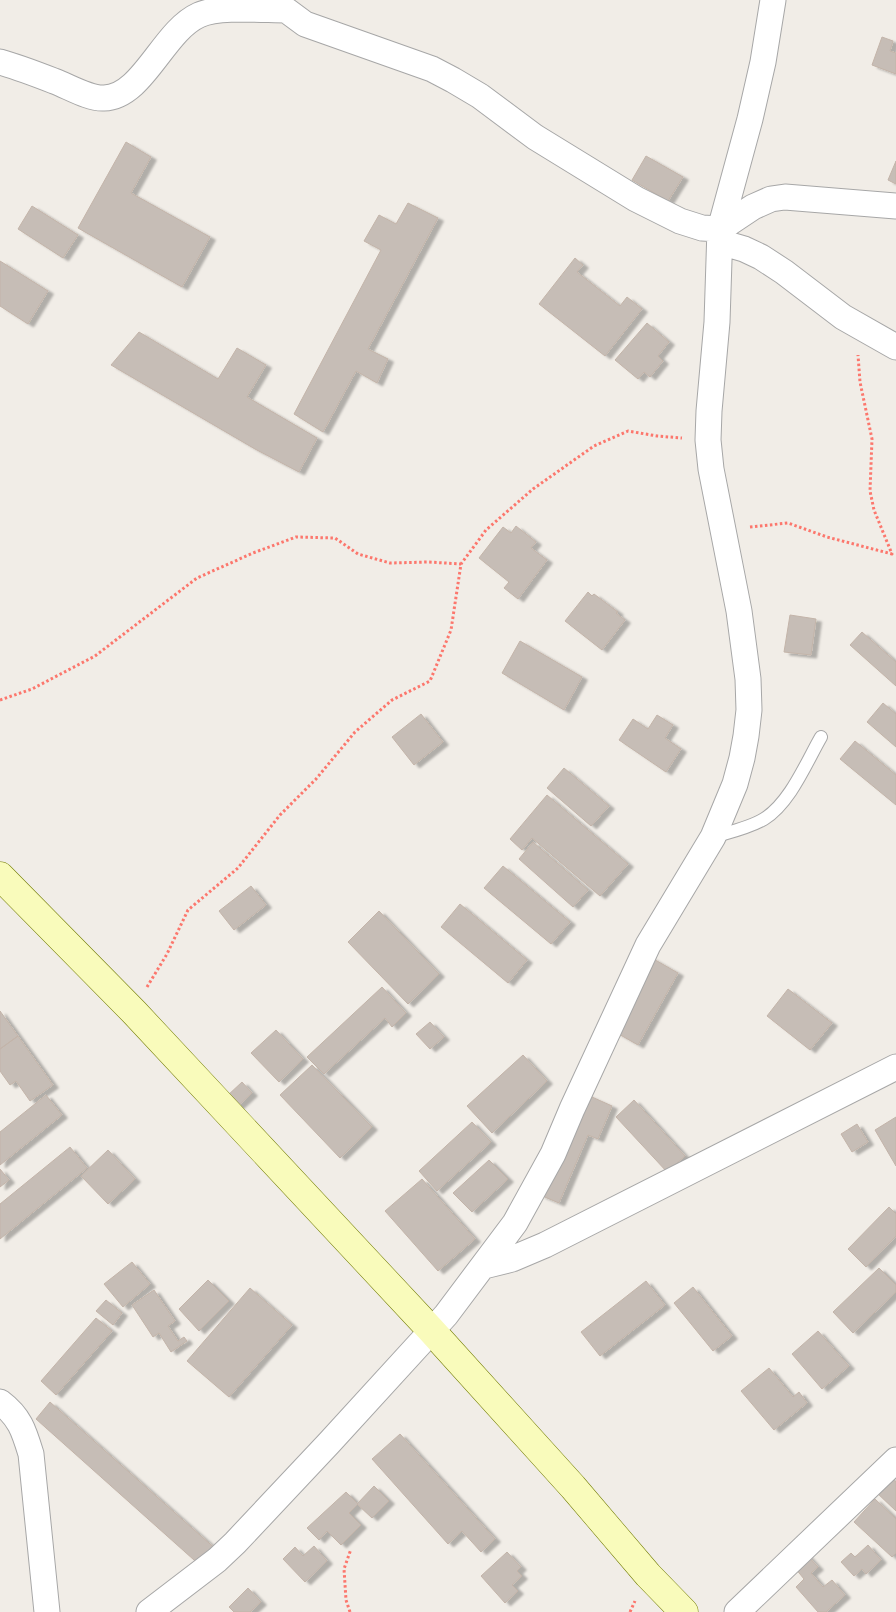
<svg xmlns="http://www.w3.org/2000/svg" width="896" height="1612" font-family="'Varela Round',sans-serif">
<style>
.building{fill:#c6bdb6;stroke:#c3b4a9;filter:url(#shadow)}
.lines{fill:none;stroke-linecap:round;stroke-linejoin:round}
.lane-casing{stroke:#a7a7a7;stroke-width:14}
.street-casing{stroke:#a7a7a7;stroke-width:27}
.secondary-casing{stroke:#727c03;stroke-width:29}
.path{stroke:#fc776d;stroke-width:3;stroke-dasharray:2.5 2.5;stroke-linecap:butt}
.lane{stroke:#fff;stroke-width:12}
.street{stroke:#fff;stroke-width:25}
.secondary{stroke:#f9fbbb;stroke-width:28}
</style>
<defs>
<filter id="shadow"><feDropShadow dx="5.5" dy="3" stdDeviation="1" flood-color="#0004"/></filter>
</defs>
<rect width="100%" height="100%" fill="#f1ede7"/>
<path class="building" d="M 882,37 L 893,41 L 890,51 L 896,53 L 896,74 L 872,65 Z
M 126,142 L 151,157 L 131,193 L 210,237 L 182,287 L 78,228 Z
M 646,156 L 683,177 L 668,201 L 632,180 Z
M 896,161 L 896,184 L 888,180 Z
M 408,203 L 438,218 L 368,349 L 388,359 L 377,383 L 356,371 L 323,432 L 294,414 L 381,250 L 364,241 L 379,215 L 396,224 Z
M 32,206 L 78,235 L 63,258 L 18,229 Z
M 575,258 L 583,265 L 577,272 L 620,306 L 627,297 L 642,309 L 605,356 L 539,304 Z
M 0,261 L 48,291 L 28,324 L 0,306 Z
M 647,323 L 669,342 L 658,356 L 663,361 L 650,377 L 644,372 L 638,379 L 615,360 Z
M 139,332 L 218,379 L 237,348 L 266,365 L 247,397 L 317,438 L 299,472 L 255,449 L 111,365 Z
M 516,526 L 536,542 L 531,548 L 547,560 L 518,599 L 504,588 L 509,582 L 479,558 L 503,527 L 511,533 Z
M 588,592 L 592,596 L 594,594 L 618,612 L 616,613 L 625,620 L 602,650 L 565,621 Z
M 790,615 L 816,619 L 811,655 L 784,652 Z
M 862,632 L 896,662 L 896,686 L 850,645 Z
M 520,641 L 582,677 L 564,710 L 502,673 Z
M 883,703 L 896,714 L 896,747 L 867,722 Z
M 421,714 L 443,742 L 414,765 L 392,737 Z
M 657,715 L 673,725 L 665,738 L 681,749 L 666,772 L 619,740 L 633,719 L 648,729 Z
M 855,741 L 896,775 L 896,805 L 840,759 Z
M 564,768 L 609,806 L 591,826 L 547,788 Z
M 547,795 L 628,864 L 600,896 L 532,838 L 522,850 L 510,839 Z
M 533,842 L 588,890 L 573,907 L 519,859 Z
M 503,866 L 570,922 L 551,944 L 484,888 Z
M 251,886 L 266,905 L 234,930 L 219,911 Z
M 460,904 L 527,960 L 508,983 L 441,927 Z
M 379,911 L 439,974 L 408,1004 L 348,942 Z
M 650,957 L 678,973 L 638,1045 L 610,1029 Z
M 382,987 L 406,1013 L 392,1027 L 385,1018 L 324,1074 L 307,1057 Z
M 788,989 L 832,1023 L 810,1050 L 767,1016 Z
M 0,1011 L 18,1036 L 0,1049 Z
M 430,1022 L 444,1037 L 430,1049 L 416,1034 Z
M 276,1030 L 303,1059 L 279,1082 L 251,1053 Z
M 18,1036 L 53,1085 L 30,1101 L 16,1081 L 10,1085 L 0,1071 L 0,1049 Z
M 523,1055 L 547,1081 L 492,1133 L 467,1106 Z
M 312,1065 L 372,1127 L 340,1158 L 280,1095 Z
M 242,1082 L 252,1093 L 237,1107 L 227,1096 Z
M 583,1093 L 612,1106 L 598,1139 L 588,1135 L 559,1203 L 540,1195 Z
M 46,1095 L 62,1115 L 0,1165 L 0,1132 Z
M 634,1100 L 685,1156 L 667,1172 L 616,1117 Z
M 896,1117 L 896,1166 L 875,1130 Z
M 472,1122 L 491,1142 L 437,1191 L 419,1171 Z
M 857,1124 L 868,1142 L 852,1152 L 841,1134 Z
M 70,1147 L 87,1168 L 0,1239 L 0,1204 Z
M 108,1150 L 135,1179 L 108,1204 L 81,1176 Z
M 489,1160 L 508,1179 L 472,1212 L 453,1193 Z
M 0,1169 L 9,1180 L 0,1187 Z
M 422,1179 L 475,1239 L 438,1271 L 385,1211 Z
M 889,1207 L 896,1214 L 896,1236 L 866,1267 L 848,1249 Z
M 132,1262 L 150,1284 L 123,1307 L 104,1284 Z
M 879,1268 L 896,1285 L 896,1292 L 853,1333 L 833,1312 Z
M 208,1280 L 229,1301 L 199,1331 L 179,1309 Z
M 646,1281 L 665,1305 L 600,1356 L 581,1332 Z
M 693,1287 L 732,1336 L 713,1351 L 674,1303 Z
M 250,1288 L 292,1325 L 229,1397 L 187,1361 Z
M 154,1290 L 175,1321 L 168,1326 L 178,1341 L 184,1337 L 187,1341 L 171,1352 L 159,1333 L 153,1337 L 132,1305 Z
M 106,1300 L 122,1313 L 113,1325 L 96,1311 Z
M 96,1318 L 112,1331 L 56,1395 L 41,1381 Z
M 818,1331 L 849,1366 L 822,1389 L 792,1354 Z
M 769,1368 L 793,1397 L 799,1392 L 807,1403 L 774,1430 L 741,1391 Z
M 50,1402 L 218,1551 L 203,1568 L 36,1419 Z
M 400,1434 L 495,1539 L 481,1552 L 462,1531 L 448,1544 L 372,1459 Z
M 890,1477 L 896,1482 L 896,1511 L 876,1492 Z
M 374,1486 L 389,1501 L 372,1518 L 357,1504 Z
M 346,1492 L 358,1504 L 349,1513 L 361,1525 L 341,1545 L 327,1531 L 319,1540 L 307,1528 Z
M 875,1499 L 896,1519 L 896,1553 L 892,1557 L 854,1522 Z
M 868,1545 L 881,1560 L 866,1574 L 862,1569 L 854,1576 L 841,1562 L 851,1553 L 855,1557 Z
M 314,1546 L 327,1561 L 305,1582 L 283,1559 L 295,1547 L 303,1556 Z
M 507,1552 L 521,1567 L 517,1571 L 522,1576 L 512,1585 L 518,1591 L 505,1603 L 481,1576 Z
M 804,1552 L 818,1567 L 811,1573 L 823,1587 L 832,1580 L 845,1595 L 826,1612 L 818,1612 L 796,1587 L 804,1579 L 791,1563 Z
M 248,1588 L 261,1602 L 250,1612 L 234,1612 L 229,1607 Z"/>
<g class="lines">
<defs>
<path id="lane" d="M 713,837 C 730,832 749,828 764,819 C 790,803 806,763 821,737"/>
<path id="street" d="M 274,0 L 286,10 L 305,24 L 432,69 L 453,80 L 480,96 L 535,137 L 636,199 L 680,221 L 702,228 L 720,229 L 753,207 L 771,199 L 785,197 L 896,206
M 0,62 C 18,67 36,74 54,81 C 68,86 89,99 104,98 C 143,97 163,31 199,15 C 219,6 263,10 286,10
M 720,242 L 744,249 L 761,257 L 784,272 L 843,317 L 896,347
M 484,1266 L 512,1259 L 545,1245 L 896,1067
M 0,1402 C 20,1417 24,1431 31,1454 L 47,1612
M 149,1612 L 217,1560 L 235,1543 L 329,1443 L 446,1315 L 515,1223 L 553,1154 L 572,1109 L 648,945 L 713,837 L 735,784 L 742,758 L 746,736 L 749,710 L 748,679 L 739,611 L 711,469 L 708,440 L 709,411 L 717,322 L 720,229 L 750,119 L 763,62 L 773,0
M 737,1612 L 896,1460"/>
<path id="secondary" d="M 0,876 L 134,1012 L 431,1330 L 573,1487 L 648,1575 L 684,1612"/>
</defs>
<use href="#lane" class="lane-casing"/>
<use href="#street" class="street-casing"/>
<use href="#secondary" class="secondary-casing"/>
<path class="path" d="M 750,527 L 788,523 L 827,537 L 892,554 L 874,510 L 870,491 L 872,439 L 860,382 L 858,355
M 0,700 L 32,689 L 95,656 L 197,578 L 253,553 L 296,537 L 335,538 L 358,554 L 390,563 L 429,562 L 461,564
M 147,987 L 167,954 L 188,910 L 238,868 L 280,815 L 316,779 L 355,732 L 392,700 L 430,681 L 451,630 L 461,564 L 486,530 L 533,489 L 594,446 L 628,431 L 657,436 L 682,438
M 350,1612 L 346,1600 L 344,1569 L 351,1549
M 630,1612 L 635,1601"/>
<use href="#lane" class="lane"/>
<use href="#street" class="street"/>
<use href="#secondary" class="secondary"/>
</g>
</svg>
